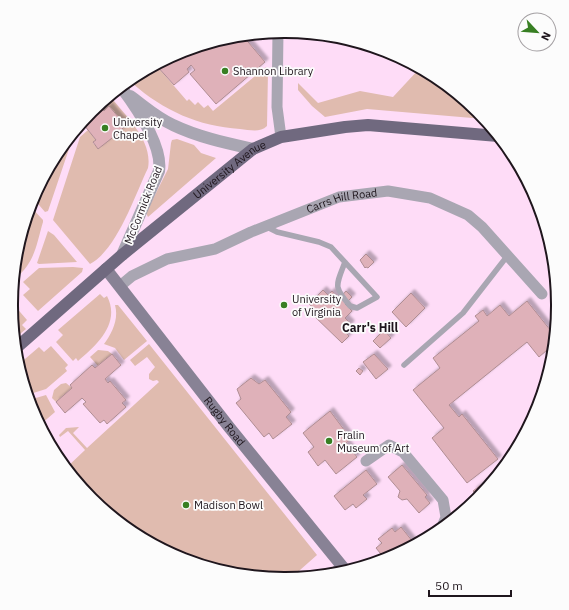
<svg xmlns="http://www.w3.org/2000/svg" width="569" height="610" font-family="'IBM Plex Sans',sans-serif">
<style>
.built{fill:#fedcf7}
.green{fill:#e0bbaf}
.building{fill:#dfb1b9;stroke:#af8d93;filter:url(#shadow)}
.lines{fill:none;stroke-linecap:round;stroke-linejoin:round}
.service{stroke:#a9a6b2;stroke-width:5.5}
.minor{stroke:#a9a6b2;stroke-width:11}
.tertiary{stroke:#a9a6b2;stroke-width:12}
.secondary{stroke:#888295;stroke-width:12}
.primary{stroke:#70697f;stroke-width:12}
.poi-dot{fill:#387f23;stroke:#fcfcfc;stroke-width:1.5}
.labels{text-anchor:middle;stroke-width:3.5;stroke-linejoin:round;paint-order:stroke}
.poi-label{font-size:11px;fill:#1f161d;stroke:#fcfcfc;text-anchor:start}
.street-label{font-size:11px;fill:#1f161d;stroke:#fcfcfc}
.neighbourhood-label{font-size:12px;font-weight:bold;fill:#1f161d;stroke:#fcfcfc}
.rim{fill:none;stroke:#1f161d;stroke-width:2}
</style>
<defs>
<filter id="shadow"><feDropShadow dx="3.5" dy="-3.5" stdDeviation="1" flood-color="#0004"/></filter>
</defs>
<rect width="100%" height="100%" fill="#fee8f9"/>
<path class="built" d="M13 305a272 272 0 1 1 544 0a272 272 0 1 1-544 0Z"/>
<path class="green" d="M 156,65 L 187,101 L 189,99 L 195,105 L 198,102 L 204,108 L 208,105 L 213,111 L 266,67 L 268,71 L 267,126 C 260,133 250,130 240,129 C 198,126 164,111 132,83 L 147,70 Z
M 419,69 C 442,81 467,99 484,119 L 367,109 L 325,117 L 312,106 L 298,90 L 298,83 L 318,103 L 360,91 L 393,97 Z
M 110,96 C 126,117 153,140 148,168 C 135,195 117,250 90,264 L 53,220 L 80,137 L 88,130 L 96,140 L 93,143 L 98,148 L 125,126 L 126,123 L 120,119 L 109,107 L 104,111 L 99,105 Z
M 71,137 L 70,146 L 48,211 L 45,212 L 33,198 L 57,153 Z
M 177,139 L 194,145 L 201,153 L 216,158 L 148,217 L 146,213 L 168,169 L 171,143 L 172,140 Z
M 30,206 L 43,220 L 43,222 C 36,246 35,262 15,279 L 16,251 Z
M 48,231 L 54,235 L 77,262 L 39,264 L 37,263 Z
M 73,267 L 83,268 L 82,272 L 38,311 L 23,295 L 30,289 L 23,282 L 39,268 Z
M 100,294 L 104,298 L 107,296 C 121,323 97,345 78,361 L 76,358 L 73,361 L 56,342 L 63,335 L 58,330 Z
M 14,305 L 27,320 L 22,325 L 26,329 L 14,339 L 11,307 Z
M 115,305 L 118,305 L 147,341 L 124,360 L 115,348 L 104,344 C 112,333 119,319 115,305 Z
M 149,344 L 317,555 L 291,578 L 231,573 L 180,558 L 132,532 L 91,498 L 66,468 L 85,450 L 68,431 L 60,437 L 59,435 L 66,428 L 79,427 L 73,433 L 87,448 L 159,382 L 157,380 L 153,381 L 149,379 L 149,374 L 155,367 L 147,357 L 135,366 L 130,360 Z
M 51,346 L 68,365 L 65,368 L 67,371 L 46,389 L 27,395 L 18,365 L 39,347 L 44,352 Z
M 98,350 L 108,351 L 112,354 L 98,366 L 90,357 Z
M 66,383 L 72,388 L 56,402 L 52,398 L 54,390 L 61,384 Z
M 46,395 L 55,412 L 40,425 L 29,400 Z"/>
<path class="building" d="M 239,36 L 243,36 L 265,62 L 216,104 L 190,74 L 195,70 L 191,65 L 187,69 L 189,72 L 174,85 L 156,65 L 180,52 L 231,37 L 235,39 Z
M 99,105 L 104,111 L 109,106 L 120,119 L 126,123 L 121,131 L 98,149 L 93,142 L 96,140 L 84,125 L 89,121 L 86,118 Z
M 366,254 L 374,262 L 368,268 L 366,267 L 365,268 L 360,260 Z
M 323,290 L 328,295 L 332,291 L 339,299 L 346,291 L 352,297 L 345,304 L 352,311 L 345,318 L 351,324 L 344,331 L 349,336 L 342,343 L 311,313 L 315,309 L 309,304 Z
M 411,293 L 425,308 L 406,327 L 392,312 Z
M 527,301 L 555,336 L 554,344 L 539,357 L 527,342 L 449,405 L 459,417 L 462,414 L 498,459 L 467,483 L 432,438 L 444,428 L 413,390 L 440,368 L 433,358 L 479,321 L 475,316 L 483,310 L 487,316 L 500,305 L 509,316 Z
M 384,330 L 391,338 L 380,348 L 373,341 Z
M 112,354 L 121,365 L 105,379 L 108,383 L 110,381 L 126,400 L 122,403 L 126,407 L 107,424 L 104,420 L 100,423 L 83,404 L 86,402 L 82,398 L 65,413 L 56,402 L 72,388 L 70,385 L 92,365 L 95,368 Z
M 374,354 L 388,369 L 376,379 L 363,362 Z
M 359,368 L 363,371 L 360,375 L 356,371 Z
M 251,378 L 259,384 L 265,380 L 291,412 L 286,417 L 292,424 L 273,439 L 269,433 L 264,437 L 236,403 L 241,399 L 237,389 Z
M 330,411 L 351,439 L 346,443 L 357,457 L 336,474 L 325,460 L 318,466 L 308,452 L 314,447 L 303,433 Z
M 402,465 L 427,495 L 425,497 L 430,503 L 419,513 L 407,499 L 402,500 L 398,497 L 400,491 L 388,477 Z
M 504,467 L 478,499 L 474,502 L 472,499 L 477,495 L 473,491 Z
M 366,470 L 377,484 L 363,495 L 367,499 L 356,508 L 353,504 L 345,510 L 334,496 Z
M 401,527 L 413,542 L 411,544 L 412,546 L 385,559 L 376,548 L 382,543 L 378,539 L 392,528 L 395,532 Z"/>
<g class="lines">
<path class="service" d="M 267,227 L 277,232 L 319,242 L 331,247 L 377,297 L 357,308 L 350,306 C 333,286 336,286 345,262
M 404,365 L 463,313 L 508,255
M 329,574 L 340,564"/>
<g class="minor">
<path d="M 278,32 L 277,107 L 281,137"/>
<path id="s1" d="M 120,286 L 132,276 L 167,259 L 215,249 L 251,232 L 339,197 L 388,191 L 430,198 L 468,215 L 482,227 L 542,294"/>
<path d="M 366,461 L 389,445 L 403,452 L 443,500 L 446,517 L 441,529"/>
</g>
<path class="tertiary" d="M 121,87 C 136,107 163,146 159,171 L 122,255
M 130,96 C 144,106 157,118 173,125 C 198,137 226,143 253,149"/>
<path class="secondary" id="s2" d="M 106,269 L 229,427 L 346,571"/>
<path class="primary" id="s3" d="M 15,349 L 122,255 L 253,149 L 281,137 L 345,127 L 368,125 L 498,136"/>
</g>
<g class="poi-dot">
<circle cx="225" cy="71" r="4"/>
<circle cx="105" cy="128" r="4"/>
<circle cx="284" cy="305" r="4"/>
<circle cx="329" cy="441" r="4"/>
<circle cx="186" cy="505" r="4"/>
</g>
<g class="labels">
<g class="poi-label">
<text x="233" y="75">Shannon Library</text>
<text x="113" y="126">University<tspan x="113" dy="13">Chapel</tspan></text>
<text x="292" y="303">University<tspan x="292" dy="13">of Virginia</tspan></text>
<text x="337" y="439">Fralin<tspan x="337" dy="13">Museum of Art</tspan></text>
<text x="194" y="509">Madison Bowl</text>
</g>
<g class="street-label">
<text dy="4" stroke="none"><textPath href="#s3" startOffset="280">University Avenue</textPath></text>
<text dy="4" stroke="none"><textPath href="#s1" startOffset="240">Carrs Hill Road</textPath></text>
<text transform="translate(143 205) rotate(-68)" y="4">McCormick Road</text>
<text dy="4" stroke="none"><textPath href="#s2" startOffset="193">Rugby Road</textPath></text>
</g>
<g class="neighbourhood-label">
<text x="370" y="332">Carr's Hill</text>
</g>
</g>
<path d="M0 0H569V610H0ZM284 38H285A266 266 0 0 1 551 304V306A266 266 0 0 1 285 572H284A266 266 0 0 1 18 306V304A266 266 0 0 1 284 38Z" fill="#fcfcfc" fill-rule="evenodd"/>
<path class="rim" d="M284 38H285A266 266 0 0 1 551 304V306A266 266 0 0 1 285 572H284A266 266 0 0 1 18 306V304A266 266 0 0 1 284 38Z"/>
<g transform="translate(537 32) rotate(116)"><circle r="19" fill="#fcfcfc" stroke="#a4a0a3"/>
<path d="M0-3L7 15L0 10L-7 15Z" fill="#387f23"/>
<text y="-6" font-size="11" font-weight="bold" text-anchor="middle" fill="#1f161d">N</text>
</g>
<path d="M429 590v6h82v-6" fill="none" stroke="#1f161d" stroke-width="2"/>
<text x="435" y="590" font-size="12" fill="#1f161d" stroke="#fcfcfc" stroke-width="3" paint-order="stroke">50 m</text>
</svg>
